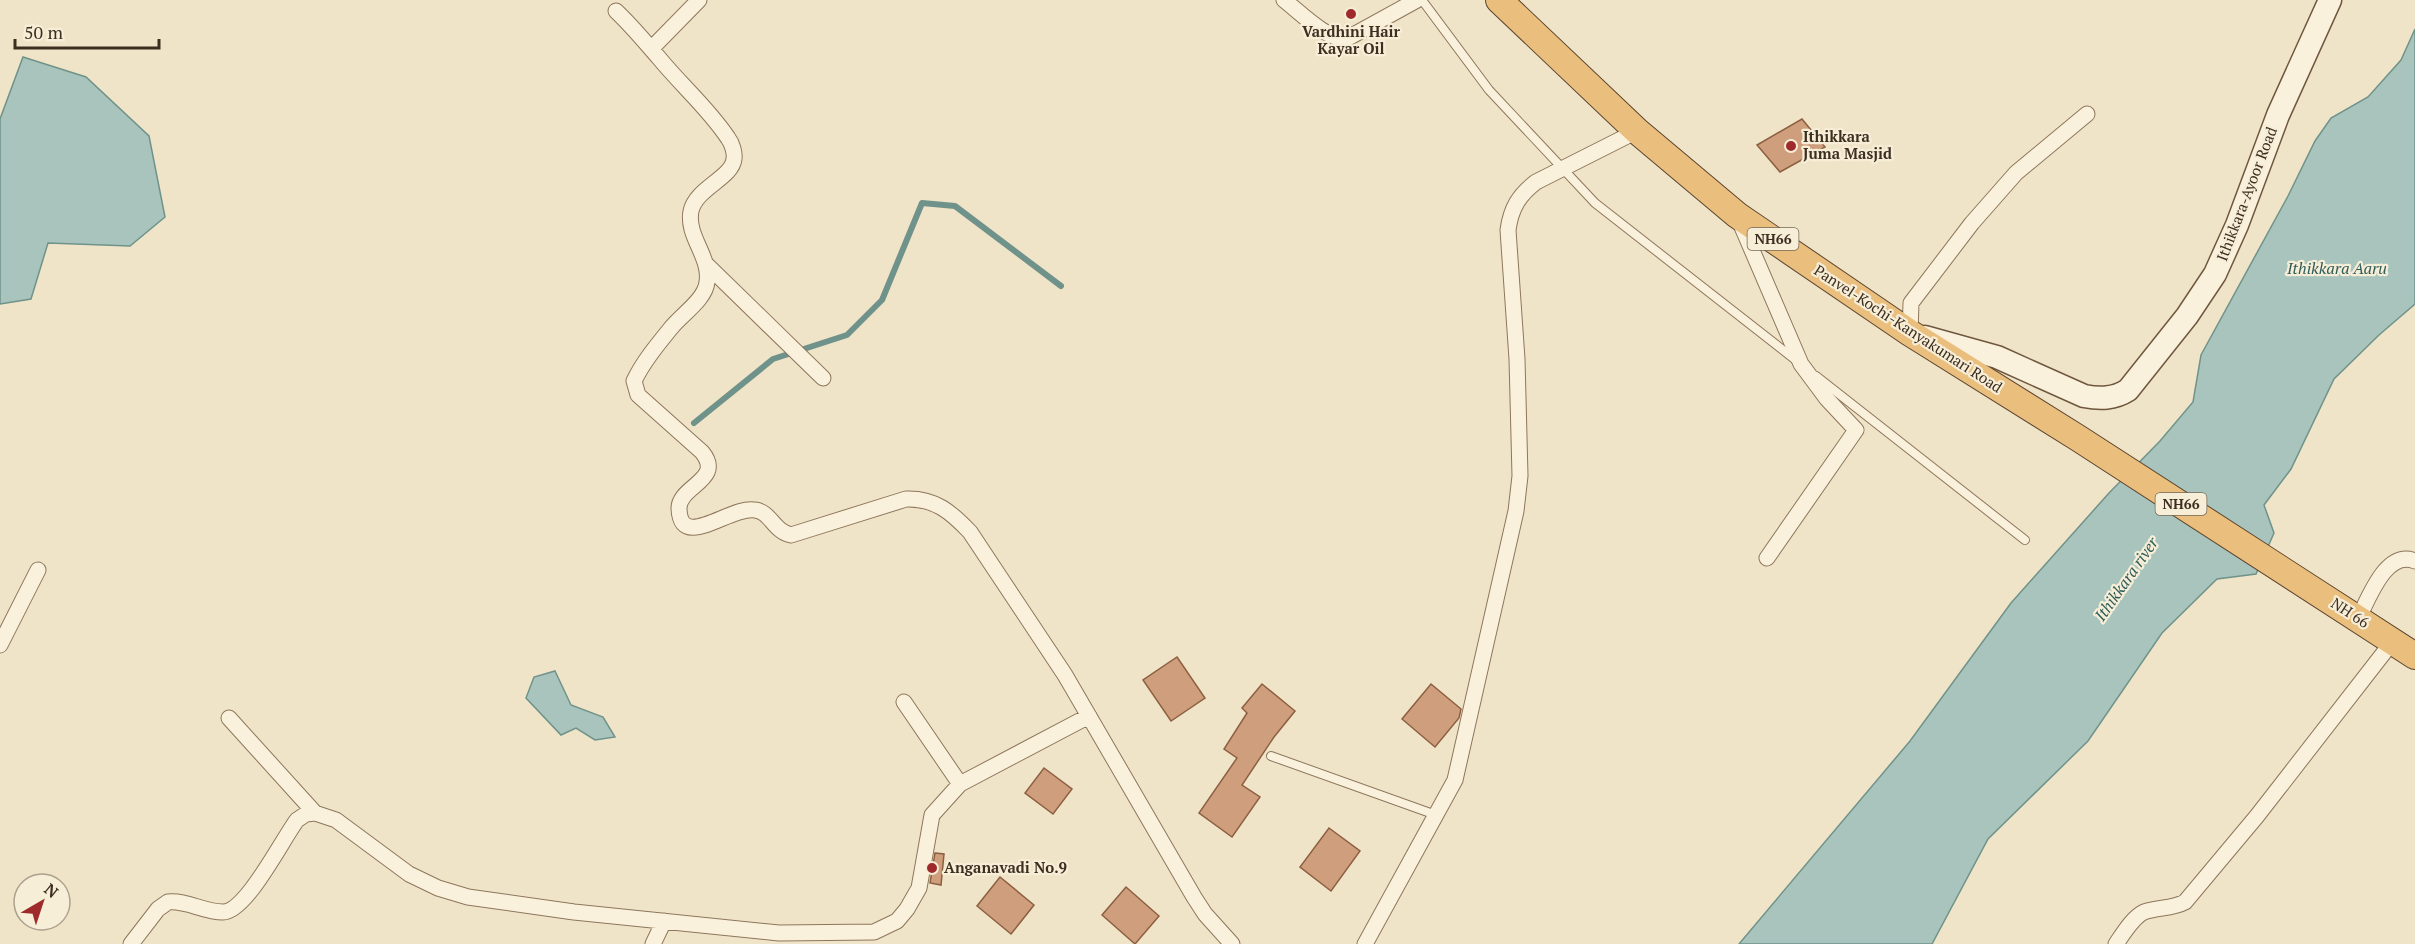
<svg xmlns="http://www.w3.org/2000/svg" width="2415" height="944" font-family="'PT Serif',serif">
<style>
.water{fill:#a9c4bc;stroke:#6f938a;stroke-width:1.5}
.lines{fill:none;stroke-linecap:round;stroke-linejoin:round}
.stream{stroke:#6f938a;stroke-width:6}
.building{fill:#cf9f7d;stroke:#8d5f41;stroke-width:1.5}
.service-casing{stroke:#8d765c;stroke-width:10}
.minor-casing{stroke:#8d765c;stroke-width:17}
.secondary-casing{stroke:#6f573f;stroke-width:25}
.trunk-casing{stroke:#5b4430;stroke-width:28}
.service{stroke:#faf1dc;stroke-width:8}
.minor{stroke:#faf1dc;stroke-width:15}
.secondary{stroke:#faf1dc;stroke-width:22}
.trunk{stroke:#eabe7c;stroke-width:26}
.poi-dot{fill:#9e2a2b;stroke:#f7eed8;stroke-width:2}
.labels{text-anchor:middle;stroke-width:4.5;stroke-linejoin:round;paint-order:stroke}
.shield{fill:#f7eed8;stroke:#756857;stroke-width:1.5}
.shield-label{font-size:14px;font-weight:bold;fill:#3d2e20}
.poi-label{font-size:15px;font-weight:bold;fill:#3d2e20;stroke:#f7eed8;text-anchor:start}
.street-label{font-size:15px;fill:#3d2e20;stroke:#f7eed8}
.water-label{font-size:16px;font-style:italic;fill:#2f5d5a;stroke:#f7eed8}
</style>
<rect width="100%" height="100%" fill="#f0e4c8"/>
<path class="water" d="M 2415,29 L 2415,304 L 2379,335 L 2334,379 L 2291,469 L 2264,505 L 2274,533 L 2256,574 L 2217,579 L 2162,633 L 2088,741 L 1988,839 L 1932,944 L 1739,944 L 1910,741 L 2011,603 L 2109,493 L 2160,441 L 2193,402 L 2201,355 L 2288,196 L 2315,141 L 2331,118 L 2368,97 L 2401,60 Z
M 23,57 L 86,77 L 149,136 L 165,217 L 130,246 L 48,243 L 31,299 L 0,304 L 0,119 Z
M 555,671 L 571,705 L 603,717 L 615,737 L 595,740 L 576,728 L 561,735 L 526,698 L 534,677 Z"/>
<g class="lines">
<path class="stream" d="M 694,423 L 773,359 L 847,335 L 882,300 L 922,203 L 955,206 L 1061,286"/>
</g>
<path class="building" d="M 1802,119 L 1825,147 L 1780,172 L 1757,145 Z
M 1177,657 L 1205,698 L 1171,721 L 1143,680 Z
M 1262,684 L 1295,711 L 1274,737 L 1242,785 L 1260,797 L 1232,837 L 1199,813 L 1237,758 L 1224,749 L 1247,713 L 1242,708 Z
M 1431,684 L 1461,709 L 1459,718 L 1435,747 L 1402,719 Z
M 1044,768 L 1072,789 L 1053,814 L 1025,793 Z
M 1329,828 L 1360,851 L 1331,891 L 1300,867 Z
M 935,853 L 944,854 L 941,885 L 930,883 Z
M 1000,877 L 1034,905 L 1011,934 L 977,906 Z
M 1126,887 L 1159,916 L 1135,944 L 1102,915 Z"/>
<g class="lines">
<defs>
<path id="service" d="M 1422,0 L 1489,90 L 1595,203 L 1797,361
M 1816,376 L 2025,540
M 1271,756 L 1436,815"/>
<path id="minor" d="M 1284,0 C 1300,12 1328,42 1348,38 L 1417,0
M 616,11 C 632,26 645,42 659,58 C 681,85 709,109 728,138 C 732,143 735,153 734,159 C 732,178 696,188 691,211 C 686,236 711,257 707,282 C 705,300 682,314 671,328 C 658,344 643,362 634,381 L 638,395 L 702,452 C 725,480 678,486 679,509 C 681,552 731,505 755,510 C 771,512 773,531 791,535 L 906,499 C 935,498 951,512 970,532 L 1065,675 L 1194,897 L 1205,914 L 1232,944
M 652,48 L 699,0
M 1739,220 L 1801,364 L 1827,399 L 1856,430 L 1767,558
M 706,264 L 823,378
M 1910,333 L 1911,303 L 1972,223 L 2016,173 L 2087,114
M 2358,619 C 2369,598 2386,549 2415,561
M 0,645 L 38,570
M 904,702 L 960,784
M 229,718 L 315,813
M 131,944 L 158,909 L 168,902 C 186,900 204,912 223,912 C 246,912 282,840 297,820 L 306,814 L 315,813 L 336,820 L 409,874 L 438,888 L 468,897 L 574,912 L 779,933 L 874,932 L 897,921 L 907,909 L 919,888 L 932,815 L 960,784 L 1089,716
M 653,944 L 664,921
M 1365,944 L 1455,780 L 1516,511 L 1520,476 L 1517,359 L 1508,230 C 1511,208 1519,195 1536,182 L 1637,131
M 2116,944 C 2123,934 2133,917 2144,912 C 2158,907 2172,909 2185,902 L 2257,816 L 2393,641"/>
<path id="secondary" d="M 1925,337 L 1997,357 L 2084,396 C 2100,399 2114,399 2128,390 L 2187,316 L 2215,274 L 2237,225 L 2278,115 L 2330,0"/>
<path id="trunk" d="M 1499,0 L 1637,131 L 1737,215 L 1910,333 L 2078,438 L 2415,656"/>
</defs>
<use href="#service" class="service-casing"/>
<use href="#minor" class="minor-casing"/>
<use href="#secondary" class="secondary-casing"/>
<use href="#trunk" class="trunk-casing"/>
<use href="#service" class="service"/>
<use href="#minor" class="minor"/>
<use href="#secondary" class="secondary"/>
<use href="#trunk" class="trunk"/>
</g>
<g class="poi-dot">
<circle cx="1351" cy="14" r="6"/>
<circle cx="1791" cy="146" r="6"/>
<circle cx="932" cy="868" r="6"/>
</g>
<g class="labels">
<g class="shield">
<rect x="1747.5" y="228" width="51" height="22" rx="4.5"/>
<rect x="2155.5" y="493" width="51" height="22" rx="4.5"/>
</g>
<g class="shield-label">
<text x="1773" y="244">NH66</text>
<text x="2181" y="509">NH66</text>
</g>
<g class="poi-label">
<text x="1351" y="37" text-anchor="middle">Vardhini Hair<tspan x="1351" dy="17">Kayar Oil</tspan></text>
<text x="1803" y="142">Ithikkara<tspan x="1803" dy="17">Juma Masjid</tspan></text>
<text x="944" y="873">Anganavadi No.9</text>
</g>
<g class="street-label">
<text transform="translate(2247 194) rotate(-69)" y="5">Ithikkara-Ayoor Road</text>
<text transform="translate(1908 329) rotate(33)" y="5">Panvel-Kochi-Kanyakumari Road</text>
<text transform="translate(2350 613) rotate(33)" y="5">NH 66</text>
</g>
<g class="water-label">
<text x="2337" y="274">Ithikkara Aaru</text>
<text transform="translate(2126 579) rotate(-55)" y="6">Ithikkara river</text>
</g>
</g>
<g transform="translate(42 902) rotate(39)"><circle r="28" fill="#f7eed8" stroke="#ada18e" stroke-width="1.5"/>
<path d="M0-4.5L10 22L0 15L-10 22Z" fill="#9e2a2b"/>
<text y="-9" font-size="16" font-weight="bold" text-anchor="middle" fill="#3d2e20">N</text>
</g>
<path d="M15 39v9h144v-9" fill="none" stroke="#3d2e20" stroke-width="3"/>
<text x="24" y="39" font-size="18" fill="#3d2e20" stroke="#f7eed8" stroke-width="4.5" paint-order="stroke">50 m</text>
</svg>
